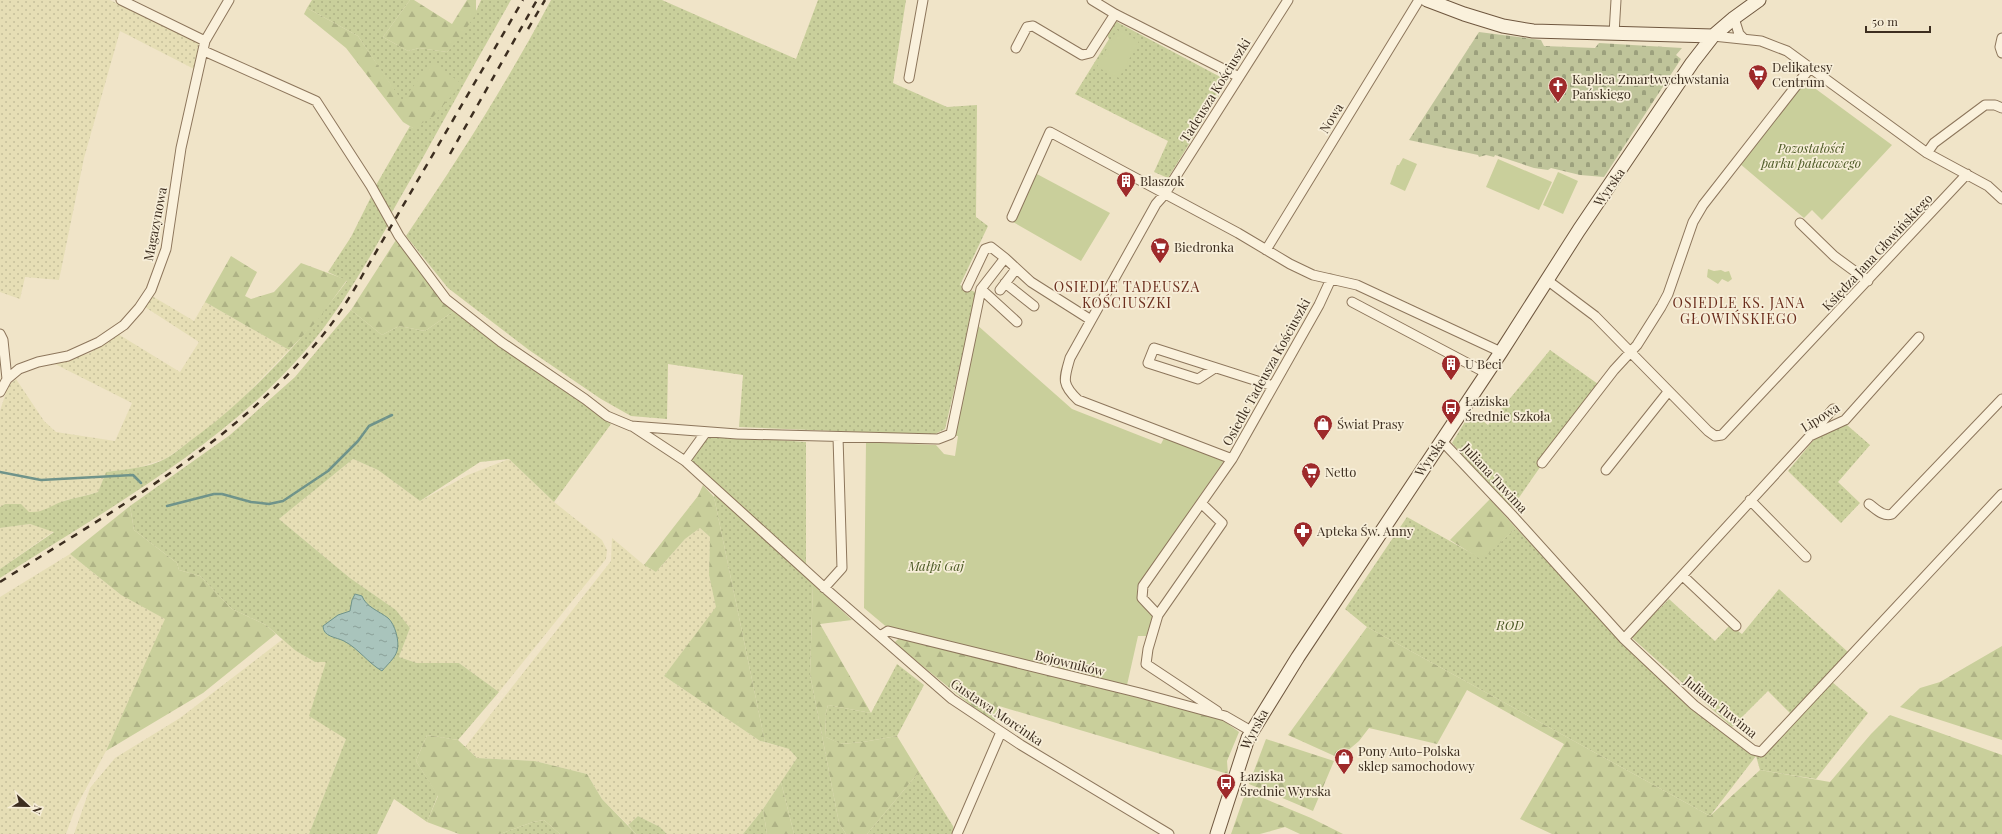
<svg xmlns="http://www.w3.org/2000/svg" width="2002" height="834" font-family="'Playfair Display',serif">
<style>
.farmland{fill:url(#farmland-dots)}
.grass{fill:url(#grass-dots)}
.forest{fill:url(#forest-firs)}
.cemetery{fill:url(#cemetery-stones)}
.park{fill:#c9cf9b}
.water{fill:url(#water-ripples);stroke:#6f938a}
.lines{fill:none;stroke-linecap:round;stroke-linejoin:round}
.stream{stroke:#6f938a;stroke-width:2.5}
.street-casing{stroke:#8d765c;stroke-width:11}
.secondary-casing{stroke:#6f573f;stroke-width:15}
.street{stroke:#faf1dc;stroke-width:9}
.secondary{stroke:#faf1dc;stroke-width:13}
.rail{stroke:#3d2e20;stroke-width:2.5;stroke-dasharray:7 7;stroke-linecap:butt}
.labels{text-anchor:middle;stroke-width:3.5;stroke-linejoin:round;paint-order:stroke}
.poi-label{font-size:13px;fill:#3d2e20;stroke:#f7eed8;text-anchor:start}
.street-label{font-size:13px;fill:#3d2e20;stroke:#f7eed8}
.park-label{font-size:13px;font-style:italic;fill:#4d5a26;stroke:#f7eed8}
.neighbourhood-label{font-size:14px;letter-spacing:1px;fill:#6b2e1e;stroke:#f7eed8}
</style>
<defs>
<pattern id="farmland-dots" width="8" height="8" patternUnits="userSpaceOnUse"><rect width="8" height="8" fill="#e6deb5"/><path d="M2 2h.1M6 6h.1" fill="none" stroke="#c6bf9b" stroke-width="1.8" stroke-linecap="round"/></pattern>
<pattern id="grass-dots" width="8" height="8" patternUnits="userSpaceOnUse"><rect width="8" height="8" fill="#c9cf9b"/><path d="M2 2h.1M6 6h.1" fill="none" stroke="#aeb285" stroke-width="1.8" stroke-linecap="round"/></pattern>
<pattern id="forest-firs" width="22" height="20" patternUnits="userSpaceOnUse"><rect width="22" height="20" fill="#c9cf9b"/><path d="M5 1l3.5 6h-7zM16 11l3.5 6h-7z" fill="#aeb285"/></pattern>
<pattern id="cemetery-stones" width="16" height="16" patternUnits="userSpaceOnUse"><rect width="16" height="16" fill="#bfc49a"/><path d="M2 7V4a2 2 0 0 1 4 0v3zM10 15v-3a2 2 0 0 1 4 0v3z" fill="#9ca07d"/></pattern>
<pattern id="water-ripples" width="26" height="14" patternUnits="userSpaceOnUse"><rect width="26" height="14" fill="#a9c4bc"/><path d="M2 4q2-2 4 0t4 0M15 11q2-2 4 0t4 0" fill="none" stroke="#8ba098"/></pattern>
</defs>
<rect width="100%" height="100%" fill="#f0e4c8"/>
<path class="farmland" d="M 0,0 L 110,0 L 199,43 L 194,69 L 120,31 L 84,158 L 59,280 L 25,277 L 20,299 L 0,292 Z
M 152,296 L 194,321 L 205,302 L 289,350 L 237,404 L 201,434 L 165,459 L 137,468 L 106,472 L 98,492 L 63,501 L 52,508 L 37,513 L 29,512 L 5,504 L 0,507 L 0,411 L 8,386 L 16,379 L 44,421 L 56,432 L 115,441 L 132,403 L 55,364 L 90,353 L 118,334 L 180,372 L 199,342 L 145,307 Z
M 353,459 L 378,470 L 420,501 L 468,475 L 509,459 L 554,502 L 602,540 L 607,550 L 606,559 L 499,692 L 459,663 L 417,663 L 399,657 L 410,628 L 396,610 L 350,578 L 279,519 Z
M 30,524 L 54,531 L 0,569 L 0,528 Z
M 700,528 L 710,537 L 709,575 L 717,607 L 664,676 L 760,741 L 789,749 L 797,758 L 763,809 L 743,834 L 667,834 L 660,827 L 638,816 L 628,825 L 602,799 L 587,774 L 535,761 L 477,758 L 465,747 L 611,561 L 612,538 L 644,565 L 656,572 L 685,539 Z
M 70,554 L 121,595 L 166,619 L 106,751 L 75,809 L 66,834 L 0,834 L 0,597 Z
M 283,639 L 296,651 L 315,662 L 326,662 L 346,739 L 309,834 L 74,834 L 90,788 L 115,758 L 180,718 Z"/>
<path class="grass" d="M 312,0 L 410,0 L 383,37 L 408,51 L 419,48 L 447,52 C 461,36 473,20 481,0 L 511,0 C 470,71 432,143 391,214 L 375,187 L 410,126 L 413,128 L 402,102 L 358,36 L 307,8 Z
M 551,0 L 662,0 L 796,59 L 818,0 L 906,0 L 893,83 L 947,107 L 977,105 L 976,217 L 988,226 L 960,285 L 977,293 L 945,429 L 933,435 L 739,427 L 743,375 L 668,364 L 667,419 L 631,416 L 601,399 L 529,350 L 448,288 L 406,236 C 458,160 508,81 551,0 Z
M 1115,21 L 1228,81 L 1168,178 L 1154,172 L 1168,141 L 1075,94 L 1109,39 L 1106,33 Z
M 371,197 L 388,225 C 363,269 338,313 305,351 C 223,446 104,511 0,578 L 0,569 L 54,532 L 30,524 L 0,528 L 0,507 L 5,504 L 21,504 L 29,512 C 44,513 51,505 64,501 C 76,497 87,496 98,492 L 106,472 C 126,469 148,468 165,459 C 174,454 182,447 190,441 C 249,399 304,338 347,281 L 328,272 L 351,237 Z
M 351,310 L 382,335 L 399,326 L 425,331 L 454,311 L 611,424 L 554,502 L 509,459 L 480,462 L 420,501 L 378,470 L 353,459 L 279,519 L 350,578 L 396,610 L 410,628 L 399,657 L 417,663 L 459,663 L 499,692 L 458,740 L 427,735 L 416,761 L 438,795 L 427,822 L 394,799 L 377,834 L 309,834 L 346,739 L 309,716 L 326,662 L 315,662 L 296,651 L 266,625 L 232,609 L 200,576 L 179,570 L 177,563 L 134,530 L 130,506 L 230,435 L 295,377 Z
M 1550,350 L 1598,384 L 1511,509 L 1452,443 L 1471,412 L 1488,425 Z
M 1826,425 L 1847,425 L 1870,445 L 1838,482 L 1860,503 L 1841,523 L 1788,471 Z
M 707,435 L 806,442 L 806,563 L 813,584 L 810,674 L 839,823 L 846,834 L 794,834 L 781,782 L 797,758 L 789,749 L 765,742 L 714,497 L 717,485 L 689,461 Z
M 1407,517 L 1482,559 L 1516,528 L 1622,641 L 1756,756 L 1831,681 L 1868,713 L 1816,779 L 1760,770 L 1756,756 L 1710,816 L 1367,627 L 1345,609 Z
M 1779,589 L 1849,653 L 1792,715 L 1768,691 L 1732,727 L 1631,637 L 1669,599 L 1715,641 L 1730,625 L 1742,634 Z
M 897,664 L 924,685 L 897,736 L 863,742 L 840,744 L 826,737 L 825,716 L 828,705 L 871,713 Z
M 919,772 L 953,826 L 955,834 L 867,834 Z
M 763,809 L 767,834 L 743,834 Z
M 638,816 L 660,827 L 667,834 L 636,834 L 628,825 Z
M 544,820 L 560,834 L 500,834 L 533,822 Z"/>
<path class="forest" d="M 410,0 L 414,0 L 452,24 L 467,0 L 476,0 L 476,14 L 459,39 L 447,52 L 419,48 L 408,51 L 383,37 Z
M 307,8 L 358,36 L 402,101 L 432,62 L 462,84 L 433,117 L 413,128 L 403,122 L 346,48 L 304,14 Z
M 396,240 L 454,311 L 425,331 L 399,326 L 382,335 L 351,310 Z
M 231,256 L 257,272 L 245,296 L 251,299 L 274,292 L 301,263 L 347,280 L 317,321 L 289,350 L 205,302 Z
M 703,485 L 714,497 L 765,742 L 760,741 L 664,676 L 716,607 L 709,575 L 710,537 L 700,528 L 685,539 L 656,572 L 644,565 L 698,496 Z
M 1490,499 L 1516,528 L 1482,560 L 1450,540 Z
M 130,506 L 134,530 L 177,563 L 179,570 L 200,576 L 232,609 L 266,625 L 276,634 L 203,693 L 106,751 L 165,619 L 121,595 L 70,554 Z
M 813,584 L 852,620 L 820,624 L 871,713 L 828,705 L 825,716 L 826,737 L 841,744 L 863,742 L 897,736 L 919,772 L 867,834 L 846,834 L 839,823 L 810,674 Z
M 1367,627 L 1710,816 L 1760,770 L 1830,782 L 1871,734 L 1890,715 L 2002,755 L 2002,834 L 1552,834 L 1520,819 L 1564,744 L 1467,690 L 1437,744 L 1369,728 L 1359,741 L 1339,758 L 1288,735 Z
M 899,638 L 1220,718 L 1239,732 L 1227,761 L 1228,774 L 999,706 L 994,724 L 894,643 Z
M 2002,646 L 2002,740 L 1900,707 L 1920,688 L 1940,682 Z
M 427,735 L 458,740 L 477,758 L 535,761 L 587,774 L 602,799 L 636,834 L 560,834 L 544,820 L 533,822 L 500,834 L 459,834 L 427,822 L 438,796 L 416,761 Z
M 1266,739 L 1334,761 L 1313,811 L 1249,784 Z
M 781,782 L 794,834 L 767,834 L 763,809 Z
M 1246,791 L 1311,818 L 1343,834 L 1300,834 L 1285,827 L 1260,834 L 1231,834 Z"/>
<path class="cemetery" d="M 1479,32 L 1541,40 L 1544,46 L 1595,48 L 1599,43 L 1682,48 L 1676,55 L 1681,59 L 1604,177 L 1580,175 L 1551,168 L 1548,170 L 1534,168 L 1495,155 L 1494,157 L 1486,155 L 1479,157 L 1478,155 L 1409,140 Z"/>
<path class="park" d="M 1117,30 L 1139,41 L 1119,78 L 1097,67 Z
M 1805,81 L 1892,145 L 1822,220 L 1812,210 L 1804,218 L 1739,163 Z
M 1403,158 L 1417,164 L 1405,191 L 1390,184 L 1397,165 L 1399,165 Z
M 1498,159 L 1552,182 L 1539,210 L 1486,187 Z
M 1558,172 L 1578,181 L 1563,214 L 1543,205 Z
M 1035,173 L 1110,213 L 1081,261 L 1013,222 Z
M 1708,269 L 1714,271 L 1721,270 L 1725,272 L 1729,271 L 1732,279 L 1728,282 L 1722,279 L 1718,284 L 1707,277 Z
M 976,324 L 1072,409 L 1161,444 L 1164,438 L 1225,459 L 1137,588 L 1138,601 L 1154,616 L 1146,636 L 1138,636 L 1127,685 L 889,629 L 864,608 L 866,442 L 936,445 L 944,454 L 955,456 L 958,436 L 952,436 Z"/>
<path class="water" d="M 355,594 L 362,596 C 366,607 379,611 388,618 C 395,624 400,642 397,651 C 395,658 387,665 382,671 C 368,663 359,649 344,641 C 336,637 323,637 323,626 L 338,615 L 350,611 L 352,600 Z"/>
<g class="lines">
<path class="stream" d="M 0,472 L 41,480 L 133,475 L 141,483
M 167,506 L 214,494 L 222,494 L 251,502 L 269,504 L 283,501 L 328,471 L 358,441 L 369,426 L 392,415"/>
<defs>
<path id="street" d="M 121,0 L 205,41
M 1092,0 L 1115,14 L 1239,77
M 1288,0 L 1164,195 L 1156,204 L 1070,358 C 1064,379 1061,384 1078,400 L 1232,459 L 1319,305 L 1331,279
M 1734,18 L 1739,34 L 1744,39
M 1614,34 L 1616,0
M 1713,36 L 1761,41 L 1787,51 L 1927,153 L 1988,186 L 2002,199
M 2002,38 L 2000,47 L 2002,53
M 1016,48 L 1027,27 L 1033,26 L 1082,55 L 1090,53 L 1115,14
M 204,51 L 316,101 L 371,186 L 399,236 L 446,299 L 501,342 L 585,399 L 607,416 L 631,426 L 737,434 L 938,439 L 951,434 L 981,289 L 1005,258 L 1031,282 L 1091,320
M 909,78 L 923,0
M 1927,153 L 1934,143 L 1985,105 L 1995,105 L 2002,108
M 1012,217 L 1050,132 L 1238,233 L 1290,264 L 1313,275 L 1357,285 L 1501,352
M 1800,223 L 1834,256 L 1868,281
M 1266,250 L 1419,0
M 1547,280 L 1595,316 L 1708,431 L 1715,436 L 1722,435 L 1967,174
M 1005,283 L 1034,306
M 967,287 L 985,249 L 991,247 L 1005,258
M 981,289 L 1017,322
M 1000,290 L 1016,269
M 1352,302 L 1486,373
M 0,334 L 3,340 L 7,379
M 1215,368 L 1198,379 L 1148,363 L 1154,348 L 1273,386
M 0,392 L 7,379 L 19,369 L 38,362 L 68,356 L 99,342 L 124,325 L 139,308 L 151,290 L 166,249 L 181,148 L 205,41 L 229,0
M 632,426 L 685,461 L 827,590 L 952,699 L 1021,745 L 1169,834
M 1813,432 L 1833,409
M 1441,440 L 1512,515 L 1624,639 L 1694,705 L 1753,750 L 1761,752 L 2002,494
M 685,461 L 706,432
M 1542,463 L 1614,370 L 1637,345 L 1661,307 L 1668,294 L 1693,222 L 1703,205 L 1810,68
M 1606,470 L 1668,392
M 1750,500 L 1806,557
M 1869,504 C 1876,509 1883,517 1892,514 L 2002,399
M 1683,576 L 1736,626
M 824,588 L 842,568 L 838,437
M 1158,615 L 1222,523 L 1201,503
M 880,636 L 888,631 L 1140,693 L 1225,716 L 1251,731
M 1624,639 L 1810,436 L 1845,420 L 1919,337
M 1217,711 L 1146,664 L 1148,649 L 1158,615 L 1142,598 L 1143,586 L 1232,459
M 957,834 L 1001,732"/>
<path id="secondary" d="M 1427,0 L 1464,14 L 1503,26 L 1533,31 L 1713,36
M 1217,834 L 1248,738 L 1298,657 L 1501,352 L 1579,230 L 1692,63 L 1713,36 L 1734,18 L 1759,0"/>
</defs>
<use href="#street" class="street-casing"/>
<use href="#secondary" class="secondary-casing"/>
<use href="#street" class="street"/>
<use href="#secondary" class="secondary"/>
<path class="rail" d="M 528,29 L 545,0
M 450,154 L 537,0
M 0,582 C 112,511 232,445 318,341 C 335,321 349,299 362,276 L 523,0"/>
</g>
<defs>
<symbol id="supermarket-pin" viewBox="-11 -11 22 30"><path d="M0 17L-7.5 6A9.5 9.5 0 1 1 7.5 6Z" fill="#9e2a2b" stroke="#f7eed8"/><path d="M-6-5.5h2.5l.6 2H6L4.5 2H-2.5L-4.4-4H-6ZM-1.5 3.2a1.3 1.3 0 1 0 .1 0ZM3 3.2a1.3 1.3 0 1 0 .1 0Z" fill="#fff"/></symbol>
<symbol id="church-pin" viewBox="-11 -11 22 30"><path d="M0 17L-7.5 6A9.5 9.5 0 1 1 7.5 6Z" fill="#9e2a2b" stroke="#f7eed8"/><path d="M-1.2-6h2.4v3.5h3.3v2.4h-3.3V6h-2.4V-.1h-3.3v-2.4h3.3Z" fill="#fff"/></symbol>
<symbol id="building-pin" viewBox="-11 -11 22 30"><path d="M0 17L-7.5 6A9.5 9.5 0 1 1 7.5 6Z" fill="#9e2a2b" stroke="#f7eed8"/><path d="M-4-6H4V6H1V3H-1V6H-4ZM-2.5-4.3h1.7v1.8h-1.7ZM.8-4.3h1.7v1.8H.8ZM-2.5-1h1.7V.8h-1.7ZM.8-1h1.7V.8H.8Z" fill="#fff"/></symbol>
<symbol id="bus-pin" viewBox="-11 -11 22 30"><path d="M0 17L-7.5 6A9.5 9.5 0 1 1 7.5 6Z" fill="#9e2a2b" stroke="#f7eed8"/><path d="M-5-6H5V4H4V6H2V4H-2V6H-4V4H-5ZM-3.5-4V0h7V-4ZM-3.5 1.2v1.5H-2V1.2ZM2 1.2v1.5H3.5V1.2Z" fill="#fff"/></symbol>
<symbol id="shop-pin" viewBox="-11 -11 22 30"><path d="M0 17L-7.5 6A9.5 9.5 0 1 1 7.5 6Z" fill="#9e2a2b" stroke="#f7eed8"/><path d="M-5-2.5h2.3a2.7 3.5 0 0 1 5.4 0H5L5.5 6h-11ZM-1.5-2.5h3a1.5 2.3 0 0 0-3 0Z" fill="#fff"/></symbol>
<symbol id="pharmacy-pin" viewBox="-11 -11 22 30"><path d="M0 17L-7.5 6A9.5 9.5 0 1 1 7.5 6Z" fill="#9e2a2b" stroke="#f7eed8"/><path d="M-2-6h4v4h4v4h-4v4h-4v-4h-4v-4h4Z" fill="#fff"/></symbol>
</defs>
<g fill-rule="evenodd">
<use href="#supermarket-pin" x="1747" y="63" width="22" height="30"/>
<use href="#church-pin" x="1547" y="75" width="22" height="30"/>
<use href="#building-pin" x="1115" y="170" width="22" height="30"/>
<use href="#supermarket-pin" x="1149" y="236" width="22" height="30"/>
<use href="#building-pin" x="1440" y="353" width="22" height="30"/>
<use href="#bus-pin" x="1440" y="397" width="22" height="30"/>
<use href="#shop-pin" x="1312" y="413" width="22" height="30"/>
<use href="#supermarket-pin" x="1300" y="461" width="22" height="30"/>
<use href="#pharmacy-pin" x="1292" y="520" width="22" height="30"/>
<use href="#shop-pin" x="1333" y="747" width="22" height="30"/>
<use href="#bus-pin" x="1215" y="772" width="22" height="30"/>
</g>
<g class="labels">
<g class="poi-label">
<text x="1772" y="72">Delikatesy<tspan x="1772" dy="15">Centrum</tspan></text>
<text x="1572" y="84">Kaplica Zmartwychwstania<tspan x="1572" dy="15">Pańskiego</tspan></text>
<text x="1140" y="186">Blaszok</text>
<text x="1174" y="252">Biedronka</text>
<text x="1465" y="369">U Beci</text>
<text x="1465" y="406">Łaziska<tspan x="1465" dy="15">Średnie Szkoła</tspan></text>
<text x="1337" y="429">Świat Prasy</text>
<text x="1325" y="477">Netto</text>
<text x="1317" y="536">Apteka Św. Anny</text>
<text x="1358" y="756">Pony Auto-Polska<tspan x="1358" dy="15">sklep samochodowy</tspan></text>
<text x="1240" y="781">Łaziska<tspan x="1240" dy="15">Średnie Wyrska</tspan></text>
</g>
<g class="street-label">
<text transform="translate(1215 90) rotate(-58)" y="5">Tadeusza Kościuszki</text>
<text transform="translate(1331 118) rotate(-58)" y="5">Nowa</text>
<text transform="translate(1609 187) rotate(-55)" y="5">Wyrska</text>
<text transform="translate(155 224) rotate(-79)" y="5">Magazynowa</text>
<text transform="translate(1877 252) rotate(-47)" y="5">Księdza Jana Głowińskiego</text>
<text transform="translate(1266 372) rotate(-61)" y="5">Osiedle Tadeusza Kościuszki</text>
<text transform="translate(1820 417) rotate(-32)" y="5">Lipowa</text>
<text transform="translate(1430 457) rotate(-56)" y="5">Wyrska</text>
<text transform="translate(1495 478) rotate(47)" y="5">Juliana Tuwima</text>
<text transform="translate(1070 663) rotate(14)" y="5">Bojowników</text>
<text transform="translate(1721 707) rotate(39)" y="5">Juliana Tuwima</text>
<text transform="translate(997 712) rotate(34)" y="5">Gustawa Morcinka</text>
<text transform="translate(1254 729) rotate(-62)" y="5">Wyrska</text>
</g>
<g class="park-label">
<text x="1811" y="153">Pozostałości<tspan x="1811" dy="15">parku pałacowego</tspan></text>
<text x="936" y="571">Małpi Gaj</text>
<text x="1510" y="630">ROD</text>
</g>
<g class="neighbourhood-label">
<text x="1127" y="292">OSIEDLE TADEUSZA<tspan x="1127" dy="16">KOŚCIUSZKI</tspan></text>
<text x="1739" y="308">OSIEDLE KS. JANA<tspan x="1739" dy="16">GŁOWIŃSKIEGO</tspan></text>
</g>
</g>
<g transform="translate(28 806) rotate(112)" stroke="#f7eed8" stroke-width="3" paint-order="stroke">
<path d="M0-3L7 15L0 10L-7 15Z" fill="#3d2e20"/>
<text y="-6" font-size="11" font-weight="bold" text-anchor="middle" fill="#3d2e20">N</text>
</g>
<path d="M1866 26v6h64v-6" fill="none" stroke="#3d2e20" stroke-width="2"/>
<text x="1872" y="26" font-size="12" fill="#3d2e20" stroke="#f7eed8" stroke-width="3" paint-order="stroke">50 m</text>
</svg>
